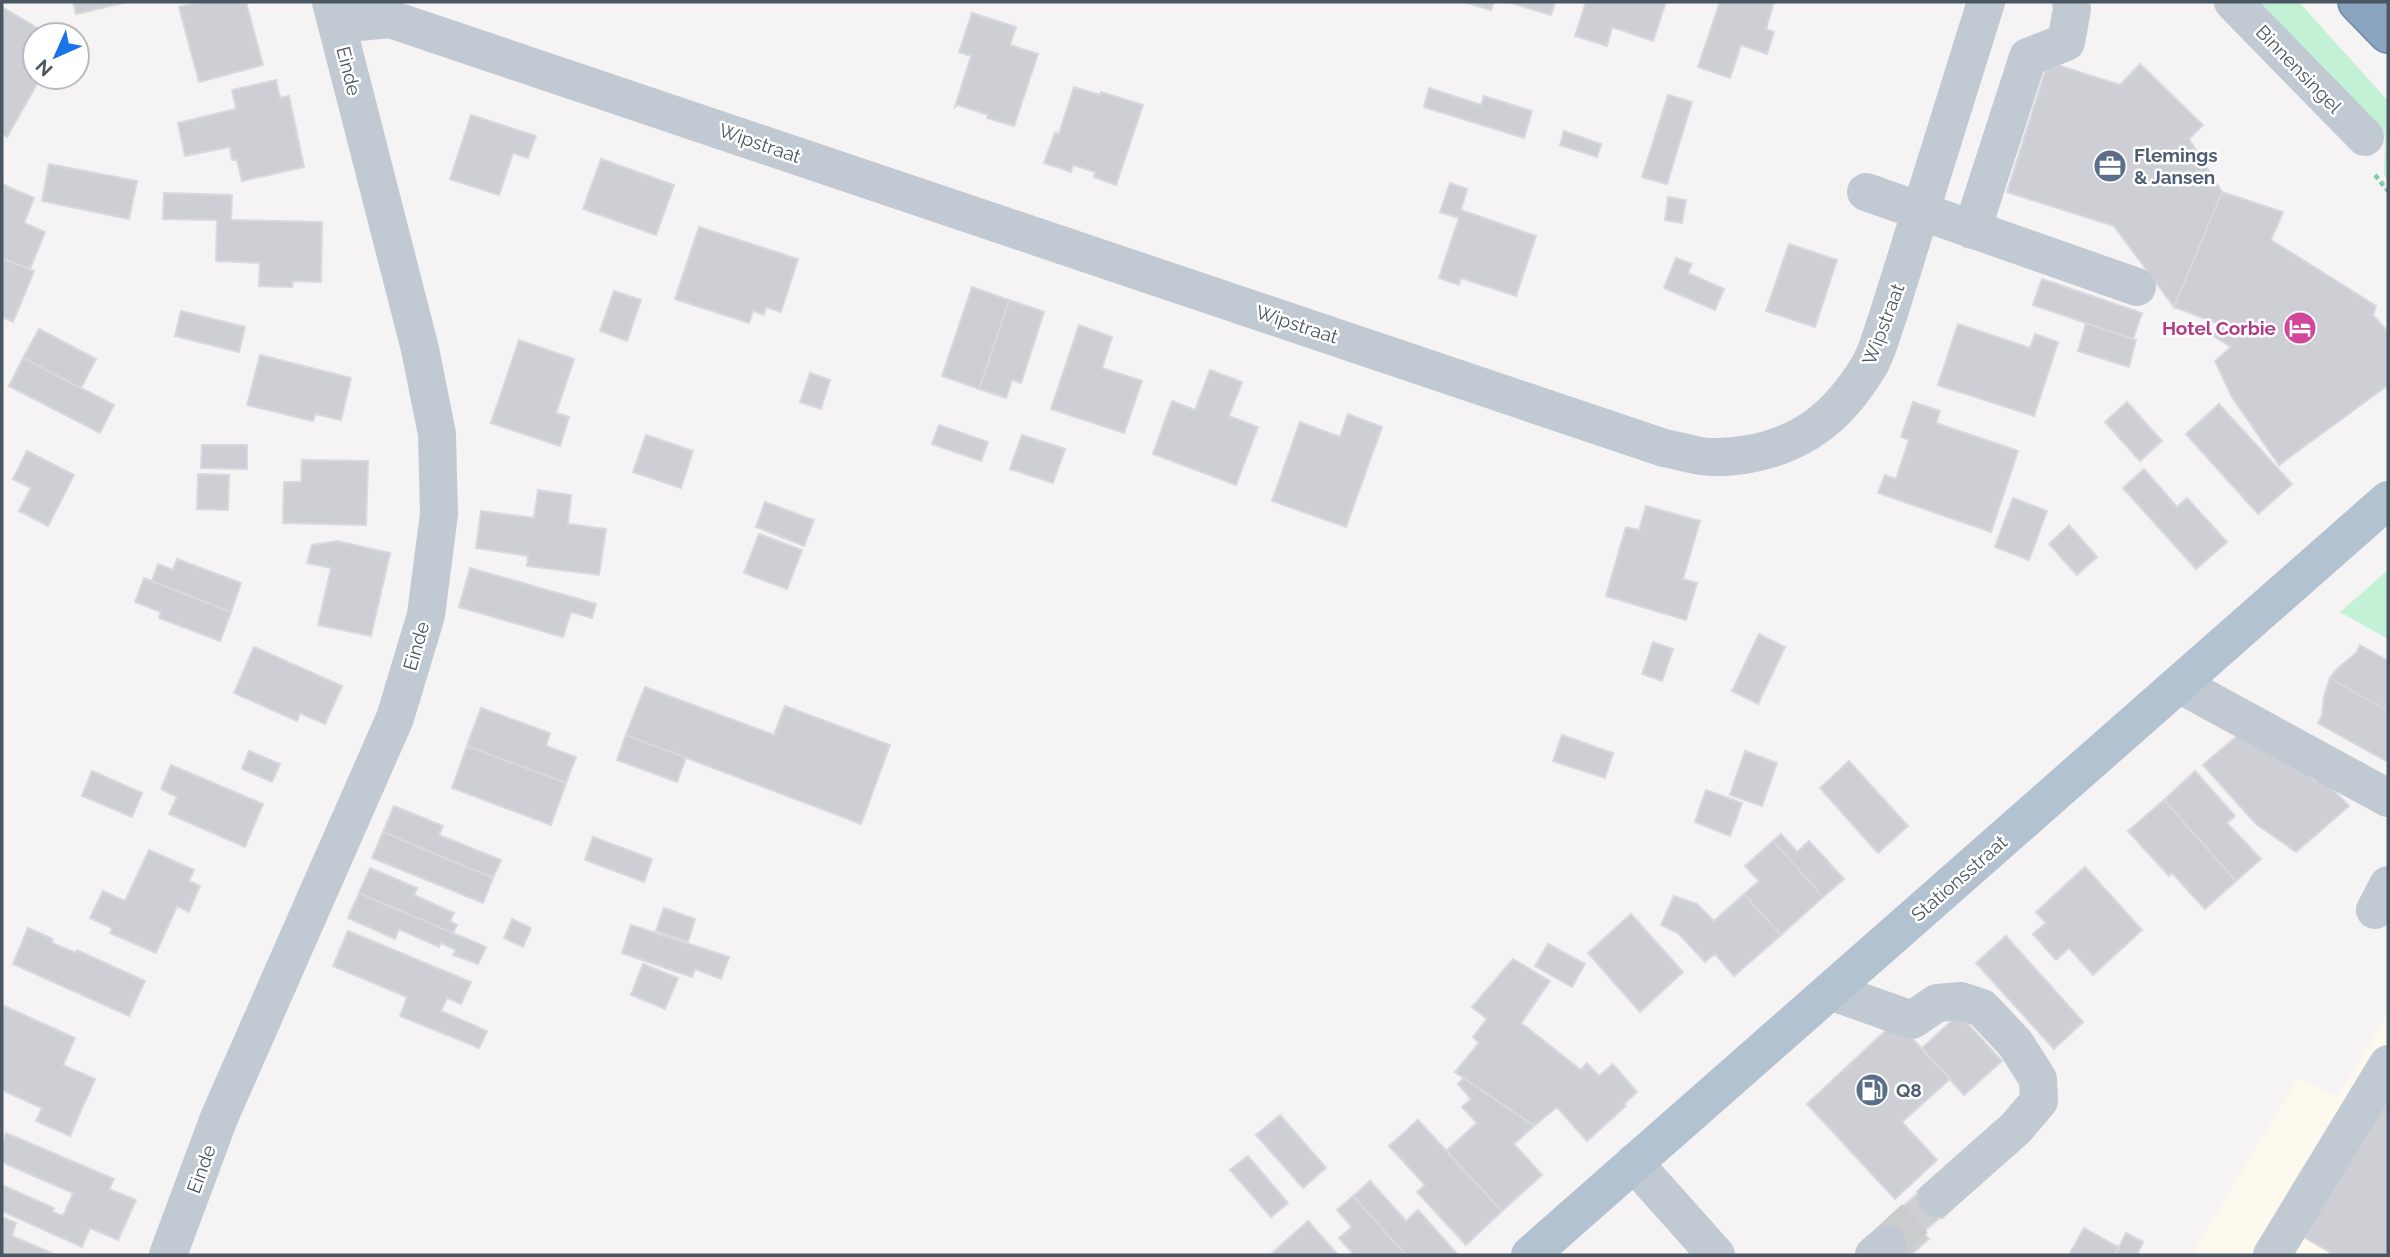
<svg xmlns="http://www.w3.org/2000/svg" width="2390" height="1257" font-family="Raleway,sans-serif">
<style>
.commercial{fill:#fdf9ef}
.green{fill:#c3f1d5}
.building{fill:#cdcfd5;stroke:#d7d9de;stroke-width:2}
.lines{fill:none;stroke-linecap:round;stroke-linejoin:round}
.minor-tunnel{stroke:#caccce;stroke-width:38;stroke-dasharray:38 19;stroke-linecap:butt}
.highway-casing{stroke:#7690ad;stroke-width:42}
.path{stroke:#7ad0a6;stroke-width:4.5;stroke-dasharray:5 3.5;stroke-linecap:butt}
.minor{stroke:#c1cad2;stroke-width:38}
.major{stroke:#b3c2d1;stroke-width:38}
.highway{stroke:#8ba5c1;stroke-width:38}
.labels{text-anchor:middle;stroke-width:5;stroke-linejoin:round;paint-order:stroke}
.street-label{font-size:19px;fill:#4a5661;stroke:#fff}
.service-label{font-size:19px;font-weight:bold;fill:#4e5e75;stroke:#fff;text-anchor:start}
.hotel-label{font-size:19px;font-weight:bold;fill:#b23c85;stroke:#fff;text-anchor:end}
</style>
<rect width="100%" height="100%" fill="#f5f3f3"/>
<path class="commercial" d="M 2388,1013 L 2388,1255 L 2191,1255 L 2298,1078 L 2338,1096 Z"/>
<path class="green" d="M 2259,2 L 2299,2 L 2388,101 L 2388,180 L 2384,175 L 2385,135 Z
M 2388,570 L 2388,639 L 2340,612 Z"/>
<path class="building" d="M 73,2 L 128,2 L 76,14 Z
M 200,2 L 246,2 L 263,65 L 199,82 L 179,7 Z
M 1464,2 L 1494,2 L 1491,10 Z
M 1508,2 L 1555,2 L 1551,15 Z
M 1586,2 L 1666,2 L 1653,41 L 1612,27 L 1607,46 L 1575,36 Z
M 1720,2 L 1774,2 L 1766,29 L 1774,32 L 1767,54 L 1741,45 L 1730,78 L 1698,67 Z
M 2,7 L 49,35 L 35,35 L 35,77 L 41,77 L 7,137 L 2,134 Z
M 972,13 L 1016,27 L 1010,45 L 1038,54 L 1014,126 L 987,118 L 988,115 L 958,105 L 955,107 L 971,56 L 959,52 Z
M 2048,62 L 2120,85 L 2140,64 L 2203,125 L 2189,139 L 2222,192 L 2174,307 L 2114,226 L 2007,192 Z
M 276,80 L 280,98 L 289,96 L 304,167 L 242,181 L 237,160 L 232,160 L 230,147 L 185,156 L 178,123 L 236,109 L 232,90 Z
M 1074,87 L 1100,95 L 1101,92 L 1143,105 L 1116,185 L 1094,177 L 1095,172 L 1073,165 L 1071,172 L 1044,163 L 1055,133 L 1059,134 Z
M 1429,88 L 1481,105 L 1484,96 L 1532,111 L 1524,138 L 1424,107 Z
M 1668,95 L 1692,102 L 1667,184 L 1642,177 Z
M 471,115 L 536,136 L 528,158 L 513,153 L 499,195 L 450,179 Z
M 1564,131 L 1601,144 L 1597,157 L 1560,145 Z
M 601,159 L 674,185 L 656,235 L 583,209 Z
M 49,164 L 137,181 L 129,219 L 42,201 Z
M 1450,183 L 1467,189 L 1461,210 L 1536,236 L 1516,296 L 1461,278 L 1459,285 L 1439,278 L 1459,218 L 1440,212 Z
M 2,184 L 34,198 L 24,223 L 45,232 L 30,269 L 2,258 Z
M 2222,192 L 2283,212 L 2271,240 L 2376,306 L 2373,315 L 2388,332 L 2388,385 L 2279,465 L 2232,397 L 2215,361 L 2231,347 L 2212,335 L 2219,324 L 2174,307 Z
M 164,193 L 232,195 L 231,220 L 322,222 L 321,282 L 293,281 L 292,287 L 259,286 L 260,263 L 216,261 L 217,220 L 163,219 Z
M 1668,197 L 1686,200 L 1682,223 L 1665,220 Z
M 699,227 L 798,259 L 781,312 L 766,307 L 764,315 L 753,311 L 749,323 L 675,299 Z
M 1789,244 L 1837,260 L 1815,327 L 1766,311 Z
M 2,258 L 34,271 L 13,322 L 2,317 Z
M 1676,258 L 1692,264 L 1688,273 L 1724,289 L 1715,310 L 1664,288 Z
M 2042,279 L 2142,313 L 2133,339 L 2033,305 Z
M 972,287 L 1009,300 L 979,389 L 942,376 Z
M 614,291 L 641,300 L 627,341 L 600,331 Z
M 1009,300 L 1044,312 L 1021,383 L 1012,380 L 1006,398 L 979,389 Z
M 181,311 L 245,327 L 239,352 L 175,336 Z
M 2086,323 L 2136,340 L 2129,367 L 2078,351 Z
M 1958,324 L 2030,348 L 2035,334 L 2058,342 L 2034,416 L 1938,385 Z
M 1079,325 L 1112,337 L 1102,368 L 1142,381 L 1124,433 L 1051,409 Z
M 39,329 L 96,359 L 81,388 L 23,358 Z
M 519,340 L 574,359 L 556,413 L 569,417 L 560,446 L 491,423 Z
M 260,355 L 351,378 L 341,420 L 315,414 L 313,421 L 247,405 Z
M 23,358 L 114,405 L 100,433 L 9,386 Z
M 1210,370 L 1242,382 L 1229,416 L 1258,427 L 1236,485 L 1153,454 L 1172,401 L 1195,410 Z
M 810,373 L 830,380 L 821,409 L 800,402 Z
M 1913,402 L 1940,411 L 1936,423 L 2018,451 L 1991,532 L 1878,493 L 1885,475 L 1896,479 L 1909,440 L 1901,437 Z
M 2127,402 L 2162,441 L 2140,461 L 2105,422 Z
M 2219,404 L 2292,484 L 2258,514 L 2186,434 Z
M 1348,414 L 1382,427 L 1346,527 L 1272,501 L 1300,422 L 1340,437 Z
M 939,425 L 988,442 L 981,461 L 932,444 Z
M 646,435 L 693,451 L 681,488 L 633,472 Z
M 1022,435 L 1065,449 L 1053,483 L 1010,469 Z
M 202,445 L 247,445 L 247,469 L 201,468 Z
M 27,451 L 74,475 L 48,526 L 19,511 L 31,488 L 13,479 Z
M 302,460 L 368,461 L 366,525 L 283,523 L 284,482 L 301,482 Z
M 2144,469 L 2177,507 L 2187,498 L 2227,542 L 2196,569 L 2123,488 Z
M 198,474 L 229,475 L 228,510 L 197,509 Z
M 538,490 L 571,495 L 568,524 L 606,529 L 599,575 L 527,566 L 528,556 L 476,548 L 481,511 L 534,518 Z
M 2013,498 L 2047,511 L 2029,560 L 1995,547 Z
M 765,502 L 814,520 L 804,546 L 756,527 Z
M 1646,506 L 1700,521 L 1683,579 L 1697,583 L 1686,620 L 1606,596 L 1626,527 L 1639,530 Z
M 2069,525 L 2097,557 L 2077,575 L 2049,544 Z
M 759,534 L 802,550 L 787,589 L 744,573 Z
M 337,541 L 390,553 L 371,636 L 318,625 L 331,568 L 307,563 L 312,545 Z
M 177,559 L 241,583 L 231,612 L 152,581 L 158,564 L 173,570 Z
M 470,568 L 596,604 L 592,618 L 571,612 L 563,637 L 459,607 Z
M 144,578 L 231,612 L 220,641 L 159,618 L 161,612 L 135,602 Z
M 1759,634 L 1785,647 L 1758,704 L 1732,691 Z
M 1653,642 L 1673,649 L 1662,681 L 1642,674 Z
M 2360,645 L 2388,661 L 2388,711 L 2330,678 L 2337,669 L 2356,653 Z
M 254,647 L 342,686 L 325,724 L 300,713 L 297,721 L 234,693 Z
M 2330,678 L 2388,711 L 2388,762 L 2318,723 L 2322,716 L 2324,697 Z
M 645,687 L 774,735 L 785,706 L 890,745 L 861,824 L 626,735 Z
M 481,708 L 550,733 L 546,746 L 576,757 L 566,783 L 467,746 Z
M 2244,730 L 2308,774 L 2315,782 L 2320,776 L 2349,806 L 2296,852 L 2256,824 L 2203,765 Z
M 626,735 L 686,758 L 677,782 L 617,760 Z
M 1562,735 L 1613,753 L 1605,778 L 1553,761 Z
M 467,746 L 566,783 L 551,825 L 452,788 Z
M 249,751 L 280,764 L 272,782 L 242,769 Z
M 1745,751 L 1777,763 L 1762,806 L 1730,795 Z
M 1849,761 L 1908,826 L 1878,853 L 1820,788 Z
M 171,765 L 263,804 L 245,847 L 169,814 L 177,797 L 161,789 Z
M 92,771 L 142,793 L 132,817 L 82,796 Z
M 2195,771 L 2235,816 L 2227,823 L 2261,859 L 2236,881 L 2164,800 Z
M 1706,790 L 1742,803 L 1730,836 L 1695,822 Z
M 2164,800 L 2236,881 L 2205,909 L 2172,873 L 2169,876 L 2128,831 Z
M 394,806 L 443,826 L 439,835 L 501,860 L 493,878 L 383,832 Z
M 383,832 L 493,878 L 483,903 L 372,858 Z
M 1781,834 L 1797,852 L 1809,841 L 1844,879 L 1823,897 L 1773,841 Z
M 593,837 L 652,859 L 644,882 L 585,860 Z
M 1773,841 L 1823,897 L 1781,935 L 1744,894 L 1759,881 L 1745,866 Z
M 149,850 L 194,870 L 189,881 L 200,886 L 189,912 L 177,906 L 156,953 L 110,933 L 112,928 L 90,918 L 103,891 L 125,901 Z
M 2085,867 L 2142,930 L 2093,975 L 2069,948 L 2056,960 L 2033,934 L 2046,923 L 2036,912 Z
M 370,868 L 417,888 L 414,895 L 454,913 L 450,921 L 457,925 L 453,933 L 359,893 Z
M 359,893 L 486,947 L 478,964 L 453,955 L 456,950 L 441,943 L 439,947 L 399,929 L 395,939 L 348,918 Z
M 1744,894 L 1781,935 L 1734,976 L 1715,954 L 1705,962 L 1678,933 L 1661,925 L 1674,896 L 1697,904 L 1714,921 Z
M 664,908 L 695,919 L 688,942 L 656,931 Z
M 1631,914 L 1683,972 L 1640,1012 L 1588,953 Z
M 512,919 L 531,928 L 523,947 L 504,938 Z
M 631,925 L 729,957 L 721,979 L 695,969 L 692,977 L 622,953 Z
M 28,928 L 53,939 L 52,943 L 76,953 L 77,950 L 145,981 L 129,1016 L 13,964 Z
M 348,931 L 471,982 L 461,1004 L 447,998 L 441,1011 L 487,1031 L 479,1048 L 400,1016 L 407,997 L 333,966 Z
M 2006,936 L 2083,1022 L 2054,1049 L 1976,963 Z
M 1548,944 L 1585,964 L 1572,987 L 1535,966 Z
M 1513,959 L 1550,981 L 1521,1023 L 1581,1070 L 1587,1063 L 1599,1076 L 1613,1064 L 1637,1092 L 1624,1104 L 1626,1106 L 1587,1141 L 1557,1107 L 1534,1126 L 1455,1072 L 1479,1043 L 1473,1037 L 1487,1019 L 1472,1007 Z
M 643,964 L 678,978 L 665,1009 L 631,995 Z
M 2,1005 L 75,1038 L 63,1065 L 95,1079 L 70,1136 L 36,1121 L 42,1108 L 2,1090 Z
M 1959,1014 L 2002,1061 L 1964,1095 L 1922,1048 Z
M 1896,1021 L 1950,1079 L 1902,1122 L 1937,1160 L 1895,1199 L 1807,1104 Z
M 1464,1078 L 1534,1126 L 1514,1144 L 1542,1175 L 1502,1211 L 1446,1151 L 1477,1123 L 1462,1107 L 1471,1099 L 1458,1084 Z
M 2388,1091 L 2388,1255 L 2329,1255 L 2331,1253 L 2300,1235 Z
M 1280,1115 L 1326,1168 L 1303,1188 L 1256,1135 Z
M 1418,1120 L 1502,1211 L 1466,1245 L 1417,1192 L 1425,1185 L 1389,1146 Z
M 6,1133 L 114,1179 L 109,1189 L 136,1200 L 118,1240 L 90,1228 L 82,1247 L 2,1211 L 2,1185 L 54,1208 L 53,1212 L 63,1216 L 73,1193 L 2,1162 L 2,1144 Z
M 1248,1156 L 1288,1203 L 1271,1217 L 1230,1170 Z
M 1370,1181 L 1406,1221 L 1418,1210 L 1458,1255 L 1406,1255 L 1353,1196 Z
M 1926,1186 L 1948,1211 L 1923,1232 L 1929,1239 L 1911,1255 L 1897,1255 L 1875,1231 Z
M 1353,1196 L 1406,1255 L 1354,1255 L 1339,1238 L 1352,1227 L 1337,1210 Z
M 2,1217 L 16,1223 L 12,1236 L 56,1255 L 2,1255 Z
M 1308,1221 L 1338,1255 L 1270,1255 Z
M 2084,1228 L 2118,1247 L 2114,1255 L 2069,1255 Z
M 2126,1233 L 2143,1242 L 2137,1255 L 2115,1255 Z"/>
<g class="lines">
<path class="minor-tunnel" d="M 1887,1244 L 1937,1198"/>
<defs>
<path id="highway" d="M 2358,2 L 2388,33"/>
</defs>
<use href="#highway" class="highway-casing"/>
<path class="path" d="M 2375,175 L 2388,191"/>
<path class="minor" d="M 2233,2 L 2365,137
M 337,24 L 390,19 L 1664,448 C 1676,450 1688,454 1701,456 C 1717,458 1733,457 1749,454 C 1805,444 1840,414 1869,366 C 1878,351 1882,332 1888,316 L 1986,2
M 1866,192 L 2137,287
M 1972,230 L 2028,57 L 2066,42 L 2072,9 L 2071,2
M 2179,684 L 2388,798
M 2375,910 L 2388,885
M 1830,991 L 1912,1020 L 1937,1003 L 1961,1001 L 1982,1008 L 2015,1043 L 2038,1079 L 2039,1101 L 2016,1128 L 1937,1198
M 1634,1163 L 1716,1255
M 168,1255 L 219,1118 L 395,718 L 426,615 L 439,514 L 437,434 L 420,349 L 331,2
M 1874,1255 L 1887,1244
M 2272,1255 L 2388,1064"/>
<path class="major" d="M 1530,1255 L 2388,500"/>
<use href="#highway" class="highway"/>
</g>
<defs>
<symbol id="office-disc" viewBox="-11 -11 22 22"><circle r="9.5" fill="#5c6f8a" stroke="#fff"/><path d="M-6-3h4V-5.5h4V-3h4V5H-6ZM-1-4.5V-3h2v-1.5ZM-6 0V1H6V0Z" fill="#fff"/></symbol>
<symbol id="hotel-disc" viewBox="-11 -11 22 22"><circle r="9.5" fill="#d1479c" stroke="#fff"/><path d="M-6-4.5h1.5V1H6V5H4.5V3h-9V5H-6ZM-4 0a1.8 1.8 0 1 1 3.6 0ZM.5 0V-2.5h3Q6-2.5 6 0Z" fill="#fff"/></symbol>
<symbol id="fuel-disc" viewBox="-11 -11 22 22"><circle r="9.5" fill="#5c6f8a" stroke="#fff"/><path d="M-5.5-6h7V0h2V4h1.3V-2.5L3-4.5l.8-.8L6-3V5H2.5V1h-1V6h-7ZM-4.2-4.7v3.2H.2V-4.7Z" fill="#fff"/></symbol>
</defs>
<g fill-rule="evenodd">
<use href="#office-disc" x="2091" y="147" width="38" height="38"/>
<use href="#hotel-disc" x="2281" y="309" width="38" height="38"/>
<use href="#fuel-disc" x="1853" y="1071" width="38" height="38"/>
</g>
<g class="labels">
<g class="street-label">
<text transform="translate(2299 69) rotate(46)" y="7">Binnensingel</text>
<text transform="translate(349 71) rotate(76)" y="7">Einde</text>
<text transform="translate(760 143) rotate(19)" y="7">Wipstraat</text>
<text transform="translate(1297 324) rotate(18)" y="7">Wipstraat</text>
<text transform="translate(1883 324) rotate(-69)" y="7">Wipstraat</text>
<text transform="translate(416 646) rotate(-74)" y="7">Einde</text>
<text transform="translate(1959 878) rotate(-41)" y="7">Stationsstraat</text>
<text transform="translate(201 1169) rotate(-70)" y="7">Einde</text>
</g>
<g class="service-label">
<text x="2134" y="162">Flemings<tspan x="2134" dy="22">&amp; Jansen</tspan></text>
<text x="1896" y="1097">Q8</text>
</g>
<g class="hotel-label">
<text x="2276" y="335">Hotel Corbie</text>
</g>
</g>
<rect width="2390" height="1257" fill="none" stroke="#4a5661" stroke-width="7"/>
<g transform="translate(56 56) rotate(225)"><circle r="33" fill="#ffffff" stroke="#b7bbc0" stroke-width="2"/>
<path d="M0-5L12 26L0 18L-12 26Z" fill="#1a73e8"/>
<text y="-10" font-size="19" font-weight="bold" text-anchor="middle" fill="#4a5661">N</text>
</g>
</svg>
